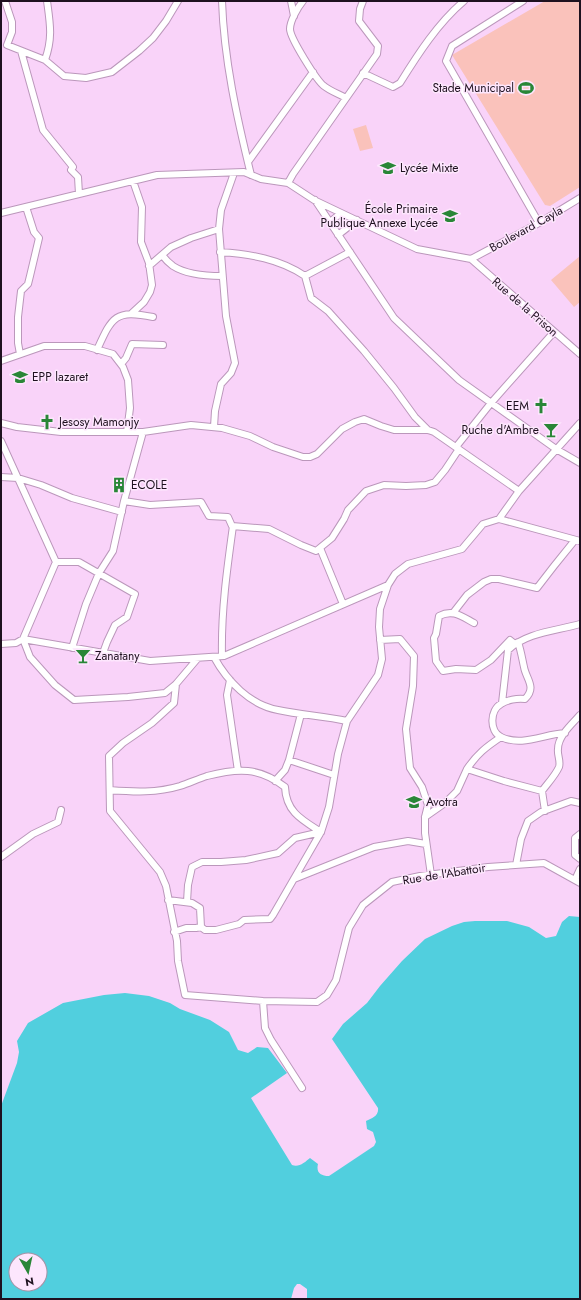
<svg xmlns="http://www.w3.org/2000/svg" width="581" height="1300" font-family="Jost,sans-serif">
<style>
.green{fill:#fac2bb}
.water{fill:#51cfde;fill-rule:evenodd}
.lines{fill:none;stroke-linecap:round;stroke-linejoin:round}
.minor-casing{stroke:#bb97bb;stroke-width:8}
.minor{stroke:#fff;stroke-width:6}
.labels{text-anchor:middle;stroke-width:3;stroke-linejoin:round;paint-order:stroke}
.poi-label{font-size:12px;fill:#1e111f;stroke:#fde6fd;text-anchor:start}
.street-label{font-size:12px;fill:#1e111f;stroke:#fde6fd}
</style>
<rect width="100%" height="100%" fill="#f9d3f9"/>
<path class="green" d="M 545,1 L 580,1 L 580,187 L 550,206 L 545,205 L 452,55 Z
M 366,125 L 373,148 L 360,151 L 353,129 Z
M 580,256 L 580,302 L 574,307 L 551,280 Z"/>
<path class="water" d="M 569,916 L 580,917 L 580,1299 L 307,1299 L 307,1289 L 300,1284 L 297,1284 L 294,1288 L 291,1299 L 1,1299 L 1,1106 L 17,1063 L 19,1052 L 17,1041 L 28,1023 L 63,1003 L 104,995 L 125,993 L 149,996 L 170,1003 L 180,1009 L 210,1020 L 229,1032 L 238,1050 L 248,1053 L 257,1047 L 268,1048 L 287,1073 L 251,1098 L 292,1165 C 299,1168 305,1162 310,1158 L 318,1164 C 316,1172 320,1176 329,1176 L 374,1146 L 376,1142 L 373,1132 L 367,1129 L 366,1121 C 372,1118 379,1116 378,1108 L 332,1039 L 343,1024 L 367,1003 L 380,986 L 402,961 L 425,939 L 452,926 L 464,922 L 475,921 L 507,921 L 529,927 L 546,938 L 556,936 L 562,922 ZM 16,1260 L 40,1260 L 40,1284 L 16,1284 Z"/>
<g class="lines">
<defs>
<path id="minor" d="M 5,1 L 12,22 L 12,32 L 7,45 L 45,60 L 64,76 L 86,78 L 112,72 L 139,51 L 153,38 L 166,21 L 178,1
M 222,1 C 224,60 237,118 251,175
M 291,1 L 294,16
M 303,1 C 298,7 290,21 290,29 C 290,38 317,81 324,86 C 330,91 339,94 346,98
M 523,1 L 452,46 L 446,61 L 539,223
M 21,51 L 43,130 L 73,167 L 71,170 L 78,177 L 79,194
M 45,60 C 53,38 50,23 47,1
M 363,73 L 393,87 L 400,83 C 418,54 438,23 464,1
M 248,162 L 313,72
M 288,183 L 293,174 L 377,54 L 378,46 L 359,21 L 360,9 L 363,1
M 315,200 L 394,318 L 459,380 L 556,449 L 580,463
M 1,213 L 157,175 L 244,172 L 261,179 L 288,183 L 314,200 L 417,249 L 471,259
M 330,222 L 341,213
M 338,235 L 357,220
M 220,252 C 250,254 280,259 305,276
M 350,252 L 305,276 L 311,298 L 328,311 L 364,351 L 394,388 L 415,417 L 428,430
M 162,255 C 165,259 169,263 173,266 C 187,275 206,276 222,276
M 471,259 L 580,354
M 471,259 L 539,223 L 580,198
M 149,266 L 171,247 L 191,238 L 219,229
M 131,314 L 144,302 L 150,292 L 152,285 L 149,263 L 141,242 L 142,207 L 133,181
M 97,350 C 112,317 115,309 153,317
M 20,354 L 18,343 L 18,317 L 21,291 L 28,284 L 30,276 L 39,238 L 34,232 L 26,207
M 1,361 L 44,346 L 85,346 L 113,354 L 123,367 L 128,380 L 130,408 L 127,432
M 121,364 L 126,358 L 132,344 L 163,345
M 1,423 L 17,427 L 61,432 L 143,432 L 191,425 L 222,428 L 250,436 L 273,447 L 303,457 L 310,457 L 317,454 L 342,429 L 355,422 L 364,419 L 381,426 L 394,430 L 428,430 L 434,432 L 519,491
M 214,427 L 215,411 L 221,384 L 231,373 L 235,363 L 226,316 L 219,229 L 221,210 L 234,173
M 1,441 L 56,562 L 23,639 L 150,661 L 224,656 L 388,585 L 395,574 L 408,564 L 462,549 L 483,524 L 499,519 L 580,541
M 456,447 L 491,403 L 554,332
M 1,477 L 18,478 L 41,485 L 72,498 L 122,512
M 124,501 L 150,505 L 201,502 L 209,516 L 228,517 L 232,526 L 269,529 L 301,545 L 316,551 L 332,538 L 344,519 L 348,510 L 366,491 L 384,485 L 406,486 L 426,485 L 435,482 L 445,470 L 459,449
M 499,519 L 519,491 L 580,423
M 320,548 L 343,604
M 56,562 L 79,562 L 135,594 L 127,617 L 115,625 L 107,642 L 103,653
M 453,613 L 467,595 L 484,582 L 491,579 L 499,579 L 537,588 L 554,566 L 575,540
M 474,623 C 461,616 453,609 439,616 L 436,634 L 434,638 L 436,661 L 443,671 L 456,669 L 476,670 L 491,660 L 510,640 L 515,644
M 380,640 L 400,639 L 414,656 L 413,686 L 406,729 L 410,768 L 422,787 L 428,805 L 425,817 L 425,833 L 431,875
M 518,642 C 521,651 522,658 524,667 C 526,679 537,687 525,699 C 517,698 507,700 501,704 C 490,710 489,731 501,737 C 522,747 544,734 565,733
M 1,644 L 16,643 L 23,639 L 30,657 L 55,685 L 74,700 L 128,697 L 165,693 L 176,684 L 198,658
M 72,648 L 86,604 L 99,573 L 113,551 L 124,501 L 143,432
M 222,656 C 221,612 227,569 233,526
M 214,657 C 227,681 250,705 278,710 C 301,715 324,716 347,721
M 230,680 L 227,695 L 238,771
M 176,684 L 174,703 L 152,723 L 123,743 L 109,756 L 110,811 L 160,872 L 166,886 L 177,941 L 178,961 L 185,995 L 263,1001 L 317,1002 L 327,995 L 336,980 L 349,928 L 363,905 L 392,882 L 420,876 L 488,867 L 544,863 L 580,883
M 502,703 L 508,650 C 527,632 556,631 580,624
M 289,760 L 334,775
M 467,769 C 477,754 486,747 501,737
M 275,781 L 285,770 L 289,760 L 301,714
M 110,790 C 134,792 157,793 180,786 C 189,783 198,779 207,776 C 238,768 259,767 285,787 C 286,812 302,820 321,832
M 542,791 L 545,811
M 425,817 L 445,803 L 457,791 L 467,769 L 504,781 L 542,791 C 547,784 555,776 559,767 C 561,761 557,755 558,749 C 558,736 572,724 580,715
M 580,834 L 575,838 L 575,855 L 580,859
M 1,857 L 33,834 L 58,822 L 61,810
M 516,865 L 521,839 L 528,821 L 541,812 L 571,801 L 580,803
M 294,879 L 374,847 L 408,841 L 426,844
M 575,880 L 580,869
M 168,900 L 192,903 L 200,908 L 201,927
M 187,902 L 188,885 L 192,867 L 202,862 L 221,862 L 246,860 L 278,853 L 295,838 L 321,832
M 174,932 L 186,928 L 196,928 L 201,927 L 205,930 L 216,930 L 239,924 L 244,920 L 270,919 L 273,915 L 321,832 L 329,807 L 338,754 L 347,721 L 378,675 L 382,659 L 379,627 L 380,609 L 388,585
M 263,1001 L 265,1028 L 271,1040 L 302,1088"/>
</defs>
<use href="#minor" class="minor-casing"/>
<use href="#minor" class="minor"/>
</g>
<defs>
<symbol id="stadium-bare" viewBox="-9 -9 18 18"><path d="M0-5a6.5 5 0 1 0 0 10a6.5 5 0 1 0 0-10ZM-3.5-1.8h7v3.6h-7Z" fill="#298637" stroke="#fde6fd" stroke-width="2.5" paint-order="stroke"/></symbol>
<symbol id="school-bare" viewBox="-9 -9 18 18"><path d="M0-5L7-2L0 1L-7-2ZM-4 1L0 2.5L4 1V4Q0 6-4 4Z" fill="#298637" stroke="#fde6fd" stroke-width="2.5" paint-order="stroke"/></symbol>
<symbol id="church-bare" viewBox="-9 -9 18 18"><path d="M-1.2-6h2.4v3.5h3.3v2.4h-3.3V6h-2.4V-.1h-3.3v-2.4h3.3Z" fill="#298637" stroke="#fde6fd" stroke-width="2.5" paint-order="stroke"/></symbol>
<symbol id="bar-bare" viewBox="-9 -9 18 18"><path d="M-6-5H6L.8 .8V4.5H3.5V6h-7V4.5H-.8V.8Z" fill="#298637" stroke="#fde6fd" stroke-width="2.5" paint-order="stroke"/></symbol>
<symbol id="building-bare" viewBox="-9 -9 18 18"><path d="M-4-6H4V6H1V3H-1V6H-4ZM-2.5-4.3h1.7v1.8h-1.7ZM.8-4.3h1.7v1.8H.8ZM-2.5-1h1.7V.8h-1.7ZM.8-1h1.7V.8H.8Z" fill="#298637" stroke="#fde6fd" stroke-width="2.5" paint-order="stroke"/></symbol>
<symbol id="university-bare" viewBox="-9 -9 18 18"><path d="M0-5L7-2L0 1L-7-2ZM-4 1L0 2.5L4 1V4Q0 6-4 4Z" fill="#298637" stroke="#fde6fd" stroke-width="2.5" paint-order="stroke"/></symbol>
</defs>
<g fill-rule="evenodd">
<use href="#stadium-bare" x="515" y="77" width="22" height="22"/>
<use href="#school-bare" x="377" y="157" width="22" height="22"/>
<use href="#school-bare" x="439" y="205" width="22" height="22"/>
<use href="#school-bare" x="9" y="366" width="22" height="22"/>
<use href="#church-bare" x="530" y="395" width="22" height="22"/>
<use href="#church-bare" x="36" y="411" width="22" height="22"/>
<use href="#bar-bare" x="540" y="419" width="22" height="22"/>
<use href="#building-bare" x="108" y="474" width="22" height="22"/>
<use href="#bar-bare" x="72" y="645" width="22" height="22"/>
<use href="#university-bare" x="403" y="791" width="22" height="22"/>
</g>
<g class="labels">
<g class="poi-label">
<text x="514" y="92" text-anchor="end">Stade Municipal</text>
<text x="400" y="172">Lycée Mixte</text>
<text x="438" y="213" text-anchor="end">École Primaire<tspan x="438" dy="14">Publique Annexe Lycée</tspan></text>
<text x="32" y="381">EPP lazaret</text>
<text x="529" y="410" text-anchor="end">EEM</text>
<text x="59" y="426">Jesosy Mamonjy</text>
<text x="539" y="434" text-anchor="end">Ruche d'Ambre</text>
<text x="131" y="489">ECOLE</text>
<text x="95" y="660">Zanatany</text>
<text x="426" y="806">Avotra</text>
</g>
<g class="street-label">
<text transform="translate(526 229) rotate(-29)" y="4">Boulevard Cayla</text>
<text transform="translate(525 307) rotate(41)" y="4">Rue de la Prison</text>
<text transform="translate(444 874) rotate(-9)" y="4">Rue de l'Abattoir</text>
</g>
</g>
<rect width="581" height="1300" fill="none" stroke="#1e111f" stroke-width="4"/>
<g transform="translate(28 1272) rotate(171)"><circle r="19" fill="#fde6fd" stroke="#a491a4"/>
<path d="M0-3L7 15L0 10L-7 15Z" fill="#298637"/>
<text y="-6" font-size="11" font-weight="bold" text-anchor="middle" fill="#1e111f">N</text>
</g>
</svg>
